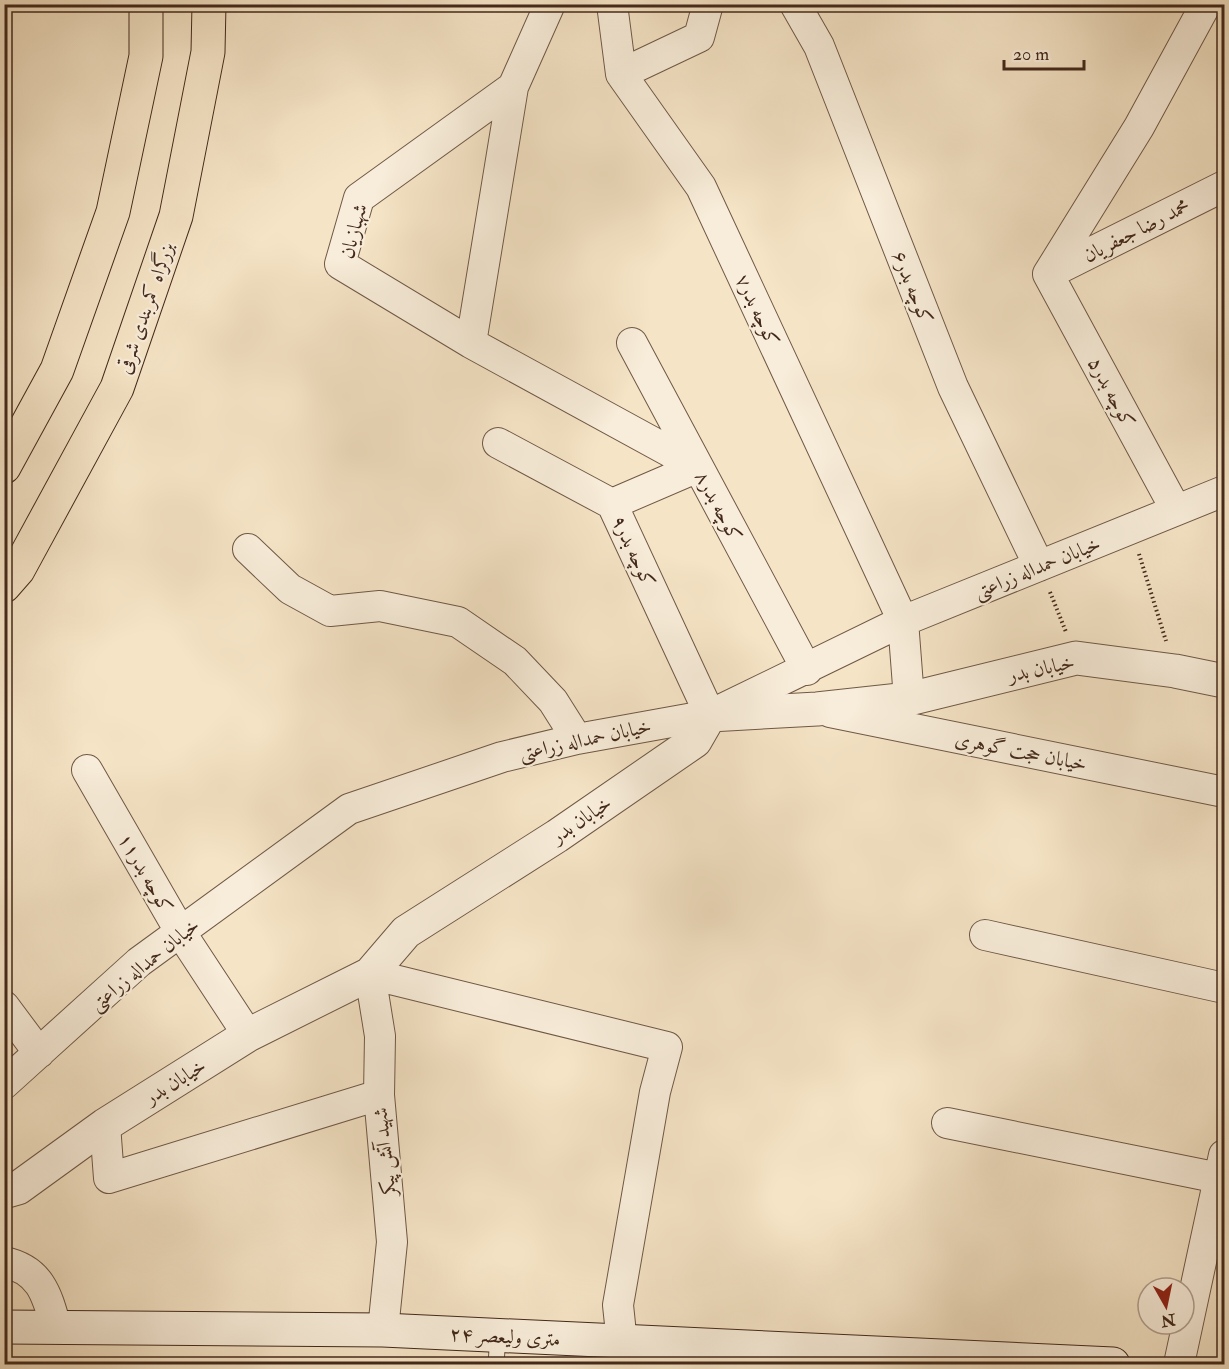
<svg xmlns="http://www.w3.org/2000/svg" width="1229" height="1369" font-family="'IM FELL Double Pica',Amiri,serif">
<style>
.lines{fill:none;stroke-linecap:round;stroke-linejoin:round}
.service-casing{stroke:#705846;stroke-width:17}
.minor-casing{stroke:#705846;stroke-width:32}
.tertiary-casing{stroke:#705846;stroke-width:35}
.secondary-casing{stroke:#43291b;stroke-width:35}
.trunk-casing{stroke:#43291b;stroke-width:35}
.path{stroke:#43291b;stroke-width:4;stroke-dasharray:1.5 3;stroke-linecap:butt}
.service{stroke:#f8edda;stroke-width:15}
.minor{stroke:#f8edda;stroke-width:30}
.tertiary{stroke:#f8edda;stroke-width:33}
.secondary{stroke:#f8edda;stroke-width:33}
.trunk{stroke:#f5e4c6;stroke-width:33}
.labels{text-anchor:middle;stroke-width:4.5;stroke-linejoin:round;paint-order:stroke}
.street-label{font-size:20px;fill:#43291b;stroke:#f8edda}
</style>
<rect width="100%" height="100%" fill="#f5e4c6"/>
<filter id="stains"><feTurbulence type="fractalNoise" baseFrequency=".00333" numOctaves="4"/><feColorMatrix values="0 0 0 0 .2 0 0 0 0 .09 0 0 0 0 .02 0 0 0 .5 -.17"/></filter>
<radialGradient id="worn" r=".72"><stop offset=".6" stop-color="#630" stop-opacity="0"/><stop offset="1" stop-color="#630" stop-opacity=".3"/></radialGradient>
<g class="lines">
<defs>
<path id="service" d="M 496,1364 L 498,1335"/>
<path id="minor" d="M 612,4 L 621,74 L 701,187 L 903,621 L 909,699
M 795,4 L 819,46 L 953,387 L 1039,566
M 621,74 L 699,37 L 708,4
M 513,87 L 359,198 L 340,264 L 471,343 L 698,467
M 1048,274 L 1139,127 L 1206,4
M 1048,274 L 1176,510
M 1048,274 L 1224,186
M 471,343 L 513,87 L 550,4
M 632,343 L 807,670
M 498,443 L 612,504 L 710,715
M 612,504 L 698,467
M 248,549 L 290,589 L 330,611 L 380,606 L 458,622 L 515,661 L 553,701 L 577,739
M 830,712 L 1224,792
M 87,770 L 181,933 L 248,1035
M 985,935 L 1224,988
M 4,1006 L 39,1053
M 4,1084 L 139,962 L 349,809 L 502,757 L 577,739 L 710,715 L 903,621 L 1224,491
M 947,1123 L 1224,1179
M 105,1125 L 109,1178 L 379,1095
M 4,1262 C 41,1270 47,1295 56,1327
M 383,1330 L 392,1242 L 379,1095 L 380,1036 L 370,974 L 667,1047 L 655,1092 L 618,1305 L 622,1343
M 1179,1364 L 1224,1155"/>
<path id="tertiary" d="M 4,1192 L 18,1188 L 105,1125 L 248,1035 L 370,974 L 406,932 L 557,836 L 695,741 L 710,715 L 817,709 L 909,699 L 1076,658 L 1175,671 L 1224,681"/>
<path id="secondary" d="M 4,1327 L 383,1330 L 1113,1364"/>
<path id="trunk" d="M 4,467 L 57,370 L 113,212 L 146,56 L 146,4
M 4,586 L 18,570 L 117,388 L 176,216 L 208,52 L 209,4"/>
</defs>
<use href="#service" class="service-casing"/>
<use href="#minor" class="minor-casing"/>
<use href="#tertiary" class="tertiary-casing"/>
<use href="#secondary" class="secondary-casing"/>
<use href="#trunk" class="trunk-casing"/>
<path class="path" d="M 1139,554 L 1166,641
M 1050,592 L 1066,632"/>
<use href="#service" class="service"/>
<use href="#minor" class="minor"/>
<use href="#tertiary" class="tertiary"/>
<use href="#secondary" class="secondary"/>
<use href="#trunk" class="trunk"/>
</g>
<g class="labels">
<g class="street-label">
<text transform="translate(1136 230) rotate(-27)" y="7">محمد رضا جعفریان</text>
<text transform="translate(353 231) rotate(-75)" y="7">شهبازیان</text>
<text transform="translate(913 287) rotate(68)" y="7">کوچه بدر۶</text>
<text transform="translate(145 308) rotate(-71)" y="7">بزرگراه کمربندی شرقی</text>
<text transform="translate(758 310) rotate(65)" y="7">کوچه بدر۷</text>
<text transform="translate(1112 392) rotate(62)" y="7">کوچه بدر۵</text>
<text transform="translate(719 506) rotate(62)" y="7">کوچه بدر۸</text>
<text transform="translate(634 551) rotate(65)" y="7">کوچه بدر۹</text>
<text transform="translate(1037 567) rotate(-22)" y="7">خیابان حمداله زراعتی</text>
<text transform="translate(1041 668) rotate(-12)" y="7">خیابان بدر</text>
<text transform="translate(585 739) rotate(-12)" y="7">خیابان حمداله زراعتی</text>
<text transform="translate(1021 751) rotate(11)" y="7">خیابان حجت گوهری</text>
<text transform="translate(581 819) rotate(-34)" y="7">خیابان بدر</text>
<text transform="translate(146 873) rotate(60)" y="7">کوچه بدر۱۱</text>
<text transform="translate(144 964) rotate(-39)" y="7">خیابان حمداله زراعتی</text>
<text transform="translate(175 1081) rotate(-32)" y="7">خیابان بدر</text>
<text transform="translate(384 1152) rotate(-96)" y="7">شهید آتش پیکر</text>
<text transform="translate(505 1336) rotate(3)" y="7">۲۴ متری ولیعصر</text>
</g>
</g>
<rect width="1229" height="1369" fill="none" stroke="#f5e4c6" stroke-width="24"/>
<rect x="6" y="6" width="1217" height="1357" fill="none" stroke="#43291b" stroke-width="3"/>
<rect x="12" y="12" width="1205" height="1345" fill="none" stroke="#43291b" stroke-width="1.5"/>
<g transform="translate(1166 1306) rotate(171)"><circle r="28" fill="#f8edda" stroke="#b09f8e" stroke-width="1.5"/>
<path d="M0-4.5L10 22L0 15L-10 22Z" fill="#8f2418"/>
<text y="-9" font-size="16" font-weight="bold" text-anchor="middle" fill="#43291b">N</text>
</g>
<path d="M1004 60v9h80v-9" fill="none" stroke="#43291b" stroke-width="3"/>
<text x="1013" y="60" font-size="18" fill="#43291b" stroke="#f8edda" stroke-width="4.5" paint-order="stroke">20 m</text>
<rect width="100%" height="100%" filter="url(#stains)"/>
<rect width="100%" height="100%" fill="url(#worn)"/>
</svg>
